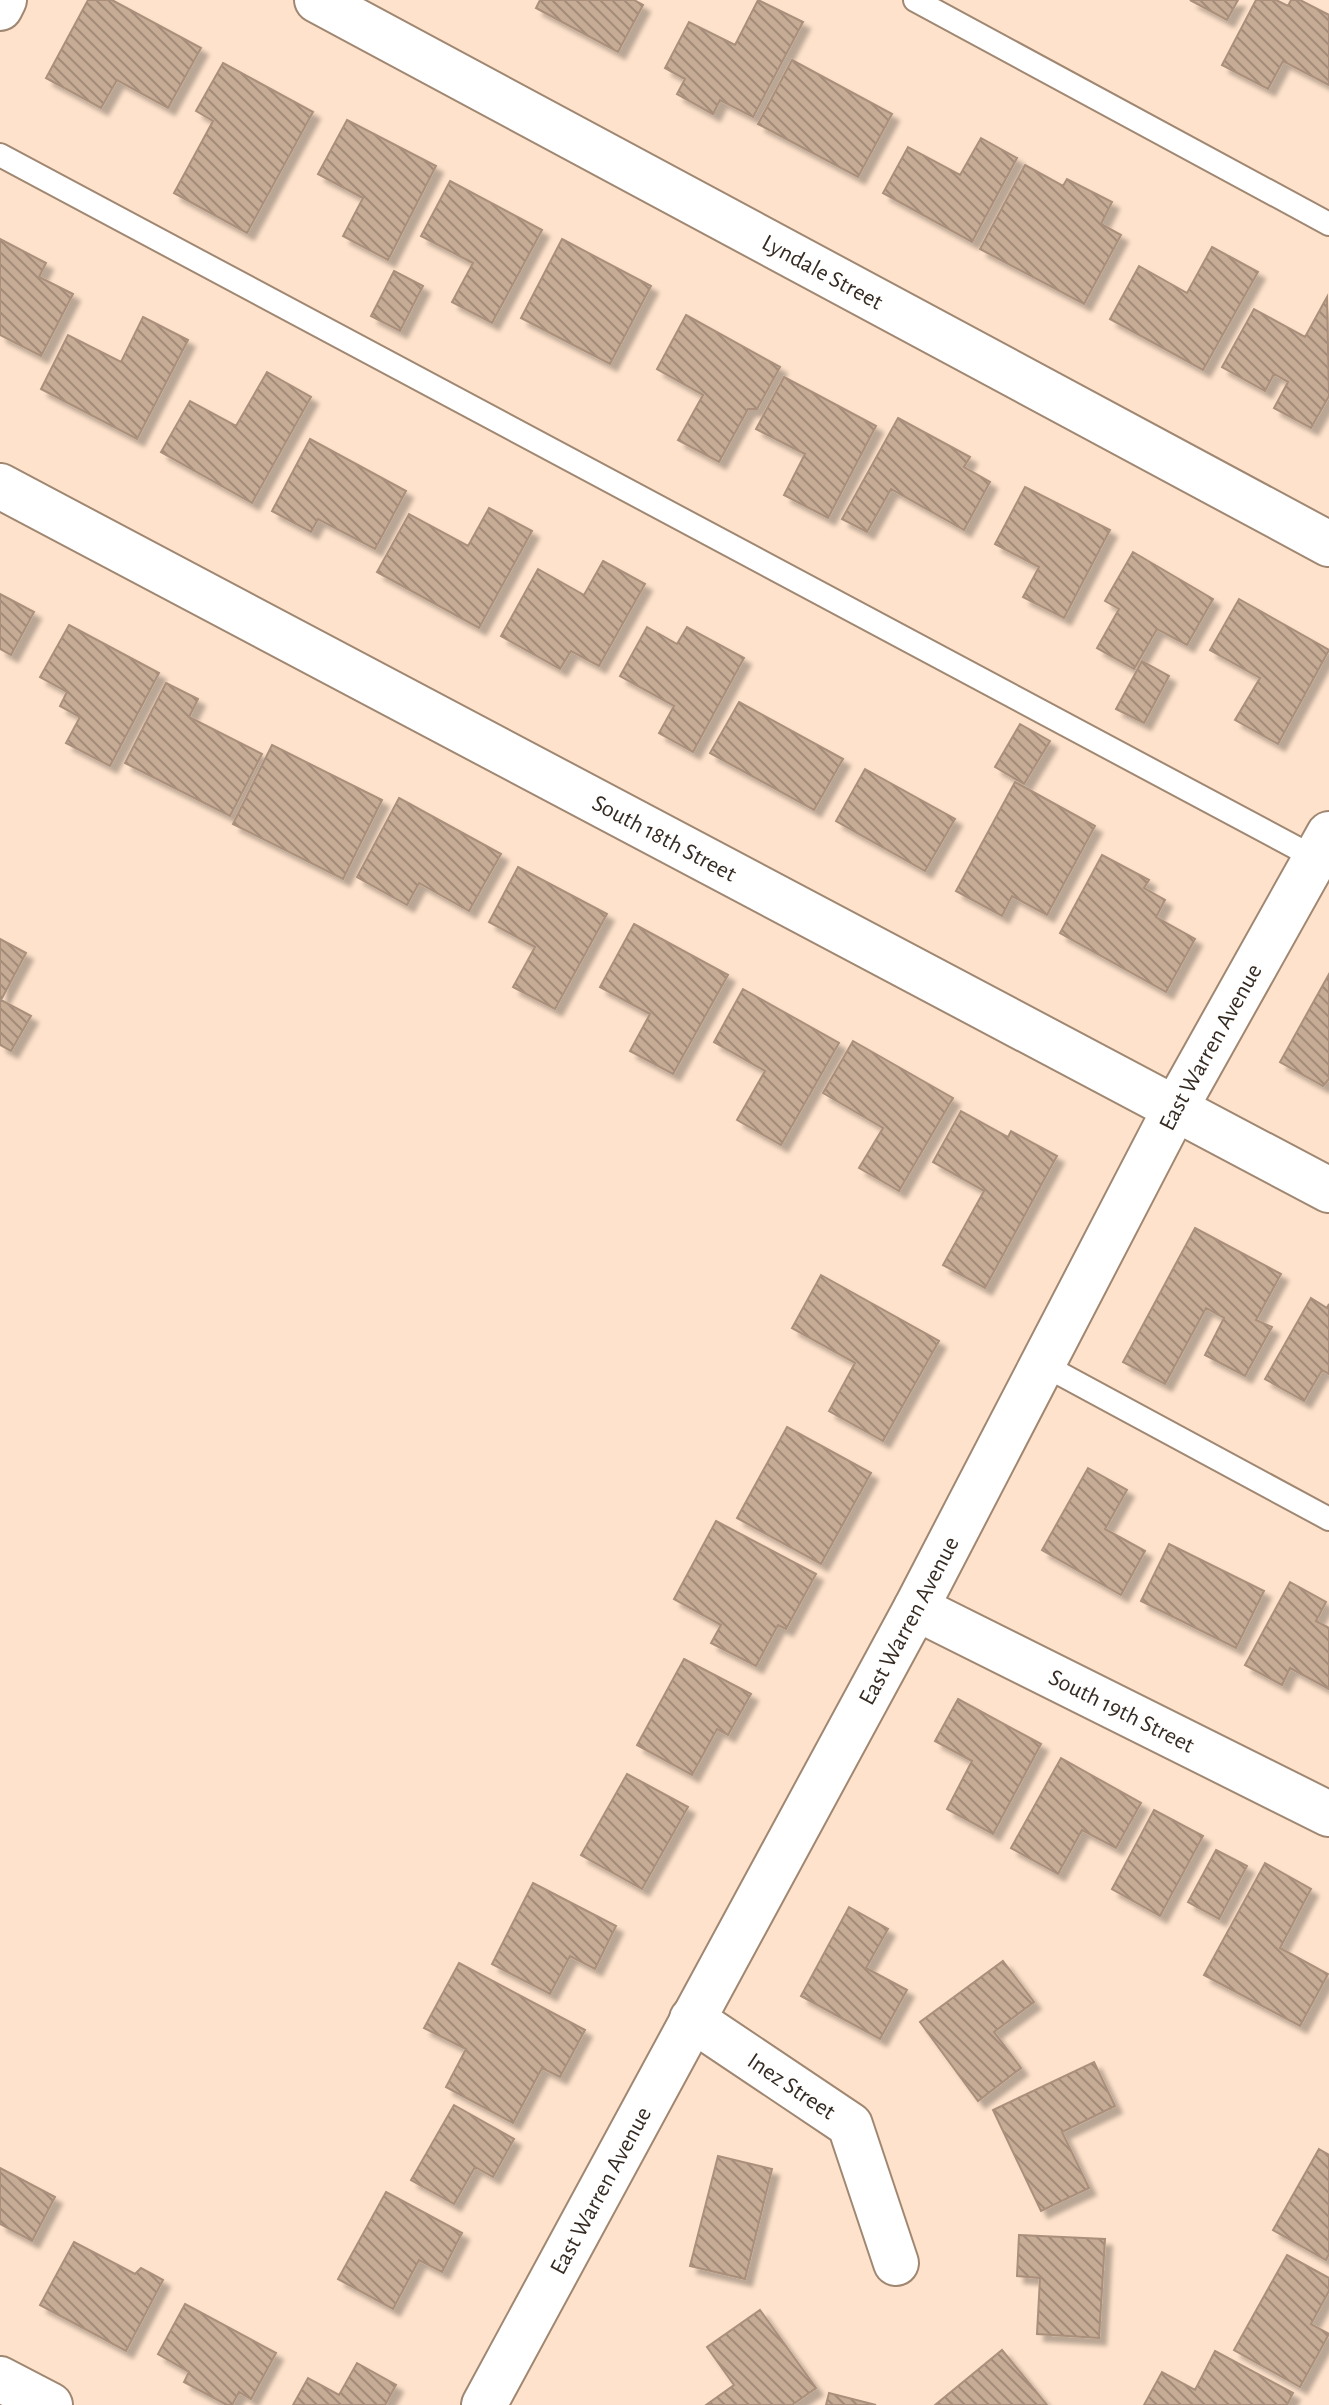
<svg xmlns="http://www.w3.org/2000/svg" width="1329" height="2405" font-family="'Alegreya Sans',sans-serif">
<style>
.building{fill:url(#building-back-hatch);stroke:#aa907b;stroke-width:2;filter:url(#shadow)}
.lines{fill:none;stroke-linecap:round;stroke-linejoin:round}
.lane-casing{stroke:#a08772;stroke-width:26}
.street-casing{stroke:#a08772;stroke-width:48}
.secondary-casing{stroke:#a08772;stroke-width:48}
.lane{stroke:#fff;stroke-width:22}
.street{stroke:#fff;stroke-width:44}
.secondary{stroke:#fff;stroke-width:44}
.labels{text-anchor:middle;stroke-width:7;stroke-linejoin:round;paint-order:stroke}
.street-label{font-size:24px;fill:#352b22;stroke:#fff}
</style>
<defs>
<pattern id="building-back-hatch" width="6" height="6" patternUnits="userSpaceOnUse" patternTransform="scale(2)"><rect width="6" height="6" fill="#c6ab95"/><path d="M-1 5l2 2M0 0l6 6M5-1l2 2" fill="none" stroke="#a28b79"/></pattern>
<filter id="shadow"><feDropShadow dx="7" dy="7" stdDeviation="2" flood-color="#0004"/></filter>
</defs>
<rect width="100%" height="100%" fill="#fee2cb"/>
<path class="building" d="M 88,0 L 112,0 L 201,48 L 168,108 L 117,80 L 101,108 L 46,78 Z
M 540,0 L 634,0 L 643,5 L 618,52 L 536,8 Z
M 758,0 L 803,22 L 753,117 L 720,100 L 713,114 L 677,94 L 685,79 L 665,68 L 689,22 L 735,45 Z
M 1190,0 L 1238,0 L 1227,20 Z
M 1256,0 L 1276,0 L 1288,6 L 1291,0 L 1300,0 L 1329,15 L 1329,85 L 1283,61 L 1268,89 L 1222,65 Z
M 792,60 L 892,114 L 858,177 L 758,124 Z
M 223,63 L 313,112 L 247,233 L 174,193 L 213,121 L 196,111 Z
M 347,120 L 436,166 L 388,260 L 343,236 L 363,198 L 318,174 Z
M 981,138 L 1017,158 L 972,242 L 883,193 L 908,147 L 960,175 Z
M 1025,165 L 1063,186 L 1067,179 L 1112,202 L 1101,224 L 1121,235 L 1084,304 L 980,249 Z
M 450,181 L 542,230 L 492,323 L 452,302 L 473,263 L 421,236 Z
M 0,239 L 46,263 L 39,277 L 73,294 L 41,356 L 0,335 Z
M 562,239 L 651,286 L 610,364 L 521,318 Z
M 1212,247 L 1258,272 L 1203,370 L 1110,319 L 1139,266 L 1187,293 Z
M 394,271 L 423,286 L 400,331 L 371,316 Z
M 1327,297 L 1329,396 L 1311,428 L 1274,408 L 1288,382 L 1274,374 L 1265,391 L 1222,367 L 1254,309 L 1305,337 Z
M 686,315 L 780,367 L 757,409 L 748,409 L 719,462 L 678,440 L 703,395 L 657,369 Z
M 143,317 L 188,340 L 137,439 L 41,389 L 68,335 L 121,362 Z
M 267,372 L 311,397 L 252,503 L 161,452 L 190,401 L 236,426 Z
M 784,377 L 876,426 L 828,518 L 784,495 L 805,454 L 756,429 Z
M 898,418 L 970,457 L 964,467 L 990,482 L 964,530 L 891,489 L 867,532 L 842,519 Z
M 310,439 L 406,491 L 375,549 L 318,519 L 311,532 L 272,511 Z
M 1025,487 L 1110,530 L 1064,618 L 1023,597 L 1039,567 L 995,544 Z
M 489,508 L 532,531 L 479,628 L 377,572 L 409,514 L 468,546 Z
M 1133,552 L 1213,599 L 1187,645 L 1157,629 L 1134,669 L 1097,648 L 1119,609 L 1105,601 Z
M 603,561 L 645,584 L 599,666 L 571,651 L 560,669 L 501,636 L 538,569 L 584,595 Z
M 0,594 L 34,612 L 11,655 L 0,649 Z
M 1239,599 L 1329,650 L 1278,744 L 1235,720 L 1260,678 L 1210,650 Z
M 69,625 L 159,673 L 110,766 L 66,743 L 80,717 L 60,706 L 67,692 L 40,677 Z
M 647,627 L 677,644 L 687,627 L 744,658 L 693,752 L 659,733 L 674,706 L 620,676 Z
M 1142,661 L 1169,676 L 1144,723 L 1116,709 Z
M 166,683 L 198,699 L 189,717 L 262,754 L 230,816 L 125,763 Z
M 739,702 L 843,759 L 814,810 L 710,753 Z
M 1020,724 L 1050,741 L 1024,784 L 995,767 Z
M 272,745 L 382,800 L 343,879 L 233,824 Z
M 865,769 L 955,819 L 925,871 L 836,821 Z
M 1015,782 L 1095,826 L 1047,915 L 1012,896 L 1002,916 L 956,891 Z
M 399,798 L 501,854 L 469,911 L 419,883 L 407,905 L 357,877 Z
M 1102,855 L 1149,880 L 1144,888 L 1165,900 L 1156,917 L 1195,939 L 1166,992 L 1060,933 Z
M 518,867 L 607,914 L 555,1009 L 513,987 L 535,947 L 489,922 Z
M 634,924 L 728,975 L 673,1074 L 630,1051 L 650,1014 L 600,987 Z
M 0,939 L 26,953 L 1,1000 L 31,1016 L 11,1051 L 0,1045 Z
M 1329,974 L 1329,1079 L 1323,1086 L 1280,1062 Z
M 743,989 L 839,1043 L 781,1145 L 737,1120 L 765,1071 L 714,1042 Z
M 853,1041 L 953,1098 L 899,1191 L 859,1168 L 883,1128 L 823,1093 Z
M 961,1111 L 1008,1137 L 1011,1131 L 1057,1156 L 985,1288 L 943,1265 L 984,1191 L 933,1162 Z
M 1195,1228 L 1281,1274 L 1256,1320 L 1272,1327 L 1245,1376 L 1205,1355 L 1224,1318 L 1206,1308 L 1165,1384 L 1123,1362 Z
M 821,1275 L 939,1341 L 883,1441 L 829,1411 L 855,1363 L 792,1328 Z
M 1311,1298 L 1327,1308 L 1329,1304 L 1329,1374 L 1322,1370 L 1304,1401 L 1265,1379 Z
M 787,1427 L 871,1473 L 821,1564 L 737,1518 Z
M 1088,1468 L 1127,1490 L 1105,1529 L 1145,1551 L 1121,1595 L 1042,1550 Z
M 716,1521 L 816,1574 L 786,1629 L 778,1625 L 756,1666 L 711,1643 L 721,1625 L 674,1599 Z
M 1169,1544 L 1264,1591 L 1236,1648 L 1141,1601 Z
M 1290,1582 L 1326,1602 L 1316,1621 L 1329,1628 L 1329,1689 L 1290,1668 L 1282,1685 L 1245,1665 Z
M 684,1659 L 751,1694 L 728,1735 L 717,1729 L 692,1775 L 637,1745 Z
M 958,1699 L 1041,1744 L 993,1834 L 947,1809 L 972,1761 L 935,1741 Z
M 1061,1758 L 1141,1803 L 1116,1848 L 1082,1830 L 1058,1874 L 1011,1848 Z
M 627,1774 L 688,1807 L 642,1889 L 581,1855 Z
M 1154,1810 L 1203,1836 L 1160,1916 L 1112,1889 Z
M 1216,1850 L 1247,1866 L 1219,1919 L 1188,1902 Z
M 1265,1863 L 1311,1889 L 1280,1948 L 1328,1974 L 1300,2026 L 1204,1975 Z
M 533,1883 L 616,1926 L 595,1969 L 570,1956 L 550,1994 L 492,1964 Z
M 849,1907 L 888,1929 L 866,1968 L 907,1990 L 880,2039 L 801,1996 Z
M 1003,1961 L 1034,2002 L 994,2032 L 1021,2068 L 978,2101 L 920,2022 Z
M 459,1963 L 585,2030 L 560,2077 L 542,2068 L 513,2123 L 446,2087 L 466,2049 L 424,2028 Z
M 1094,2062 L 1115,2106 L 1062,2132 L 1089,2188 L 1041,2211 L 993,2110 Z
M 454,2105 L 514,2139 L 493,2177 L 475,2167 L 454,2204 L 411,2180 Z
M 1319,2149 L 1329,2155 L 1329,2254 L 1326,2260 L 1273,2230 Z
M 718,2156 L 772,2169 L 745,2279 L 690,2266 Z
M 0,2168 L 55,2197 L 32,2241 L 0,2224 Z
M 386,2192 L 462,2233 L 442,2272 L 419,2260 L 393,2309 L 338,2279 Z
M 1019,2235 L 1105,2239 L 1099,2338 L 1037,2334 L 1040,2278 L 1017,2276 Z
M 74,2242 L 135,2274 L 141,2268 L 163,2280 L 126,2351 L 40,2305 Z
M 1287,2255 L 1329,2278 L 1329,2291 L 1311,2324 L 1329,2334 L 1300,2387 L 1234,2350 Z
M 185,2304 L 276,2353 L 251,2399 L 239,2392 L 232,2405 L 227,2405 L 184,2382 L 189,2372 L 158,2354 Z
M 760,2310 L 816,2388 L 792,2405 L 706,2405 L 734,2385 L 707,2347 Z
M 1002,2350 L 1047,2405 L 935,2405 Z
M 1215,2351 L 1293,2393 L 1287,2405 L 1144,2405 L 1162,2372 L 1195,2390 Z
M 357,2363 L 396,2385 L 385,2405 L 293,2405 L 308,2378 L 339,2395 Z
M 829,2393 L 876,2405 L 826,2405 Z"/>
<g class="lines">
<defs>
<path id="lane" d="M 915,0 L 1329,224
M 0,155 L 1321,861
M 1042,1364 L 1329,1519"/>
<g id="street">
<path id="s1" d="M 317,0 L 1329,544"/>
<path id="s2" d="M 0,486 L 1329,1190"/>
<path id="s3" d="M 916,1608 L 1329,1814"/>
<path id="s4" d="M 692,2019 L 850,2125 L 896,2263"/>
<path d="M 0,2379 L 50,2405"/>
<path id="s5" d="M 484,2405 L 916,1608 L 1175,1109 L 1329,834"/>
</g>
<path id="secondary" d="M 0,8 L 4,0"/>
</defs>
<use href="#lane" class="lane-casing"/>
<use href="#street" class="street-casing"/>
<use href="#secondary" class="secondary-casing"/>
<use href="#lane" class="lane"/>
<use href="#street" class="street"/>
<use href="#secondary" class="secondary"/>
</g>
<g class="labels">
<g class="street-label">
<text dy="8" stroke="none"><textPath href="#s1" startOffset="574">Lyndale Street</textPath></text>
<text dy="8" stroke="none"><textPath href="#s2" startOffset="752">South 18th Street</textPath></text>
<text dy="8" stroke="none"><textPath href="#s5" startOffset="1540">East Warren Avenue</textPath></text>
<text dy="8" stroke="none"><textPath href="#s5" startOffset="892">East Warren Avenue</textPath></text>
<text dy="8" stroke="none"><textPath href="#s3" startOffset="230">South 19th Street</textPath></text>
<text dy="8" stroke="none"><textPath href="#s4" startOffset="120">Inez Street</textPath></text>
<text dy="8" stroke="none"><textPath href="#s5" startOffset="244">East Warren Avenue</textPath></text>
</g>
</g>
</svg>
